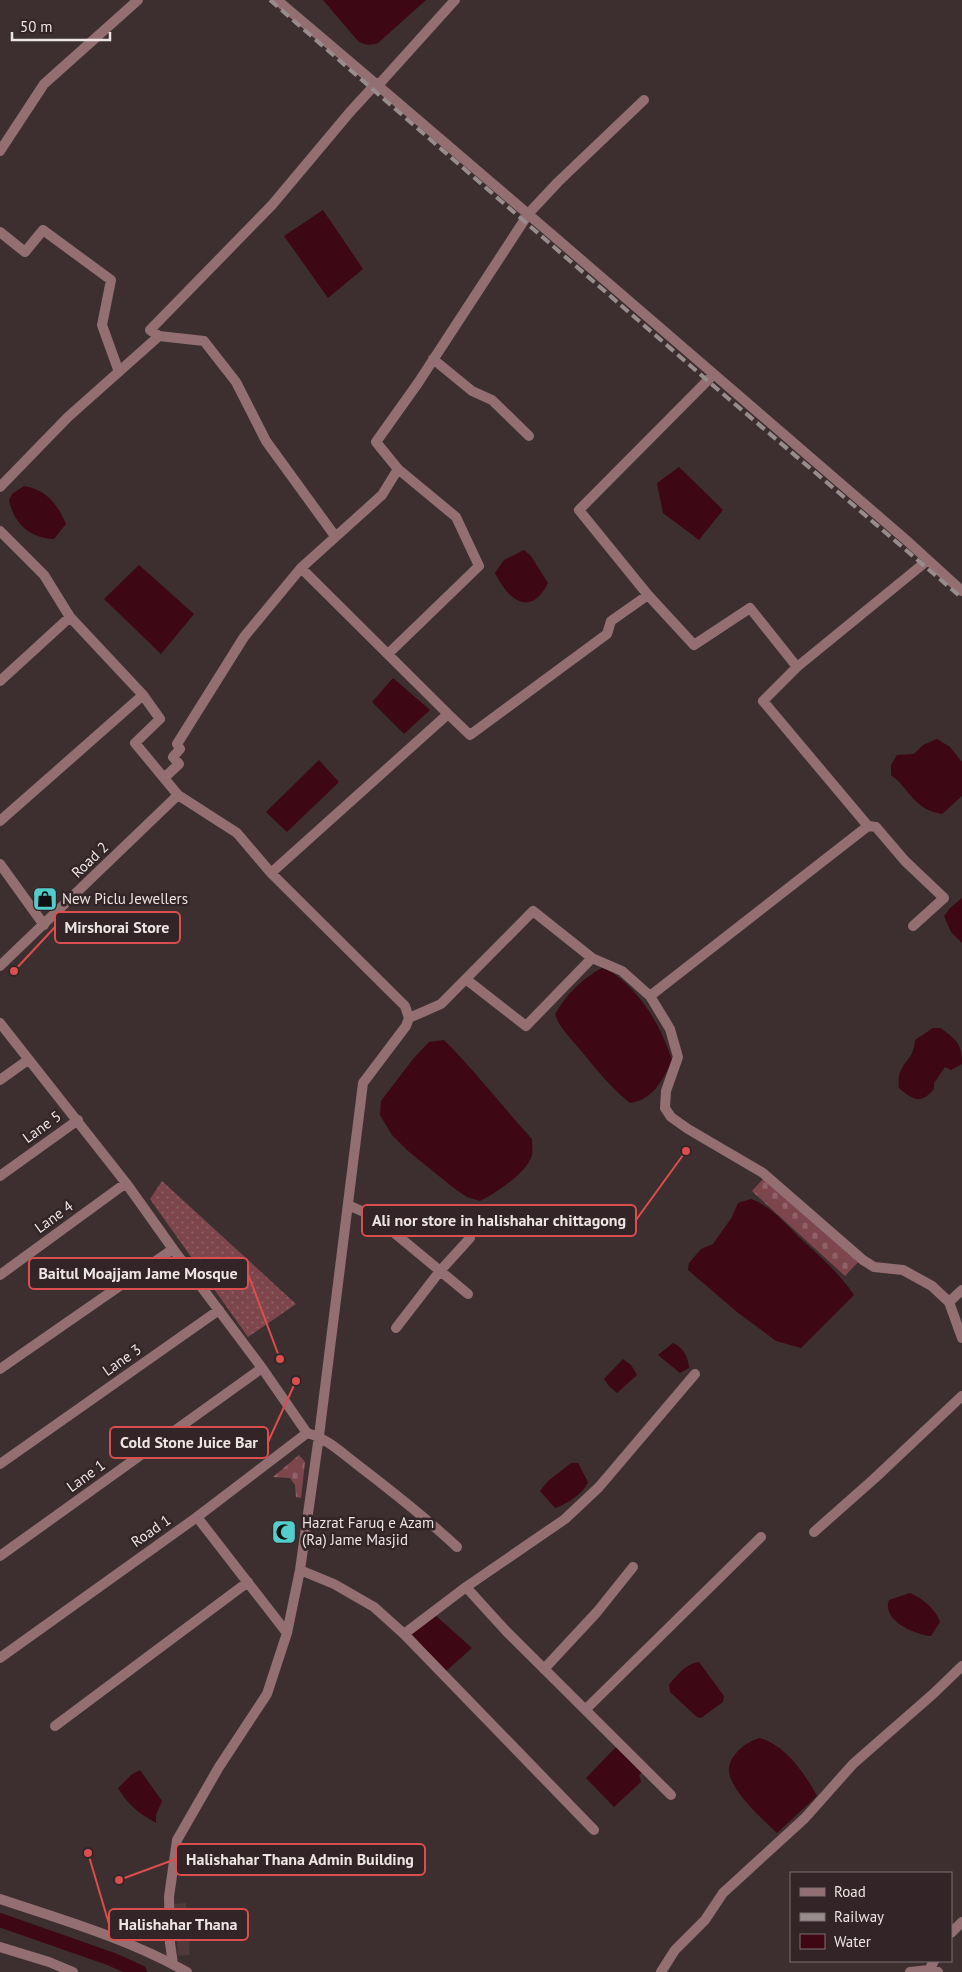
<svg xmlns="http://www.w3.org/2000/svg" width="962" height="1972" font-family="'PT Sans',sans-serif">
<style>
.built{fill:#4e3a3b}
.grass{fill:url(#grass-dots)}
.cemetery{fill:url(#cemetery-stones)}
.water{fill:#3d0713}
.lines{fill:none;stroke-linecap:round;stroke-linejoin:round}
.canal{stroke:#3d0713;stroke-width:14}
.minor{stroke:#936f72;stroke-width:10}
.rail{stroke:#988c8d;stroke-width:4;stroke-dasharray:10 5;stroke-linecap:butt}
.labels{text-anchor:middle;stroke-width:5;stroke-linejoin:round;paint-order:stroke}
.street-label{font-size:15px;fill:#ede4e4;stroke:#332527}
.poi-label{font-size:15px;fill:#ede4e4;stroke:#332527;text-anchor:start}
.leader{fill:none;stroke:#db4e4e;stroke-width:2}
.callout-dot{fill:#db4e4e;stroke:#332527;stroke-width:2}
.callout{fill:#332527;stroke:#db4e4e;stroke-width:2}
.callout-label{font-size:16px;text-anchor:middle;font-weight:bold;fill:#ede4e4}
</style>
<defs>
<pattern id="grass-dots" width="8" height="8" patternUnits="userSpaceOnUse" patternTransform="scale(1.25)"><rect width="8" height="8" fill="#7d464c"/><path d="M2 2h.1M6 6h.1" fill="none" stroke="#906166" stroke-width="1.8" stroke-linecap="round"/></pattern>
<pattern id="cemetery-stones" width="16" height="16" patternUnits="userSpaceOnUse" patternTransform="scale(1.25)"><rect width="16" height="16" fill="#7d464c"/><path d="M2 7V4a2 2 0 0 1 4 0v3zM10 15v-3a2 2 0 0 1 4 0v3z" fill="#906166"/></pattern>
</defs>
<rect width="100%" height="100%" fill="#3d2f30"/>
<path class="built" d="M 186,1903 L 190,1955 L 178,1956 L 174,1904 Z"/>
<path class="grass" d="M 162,1181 L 296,1304 L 248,1337 L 150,1199 Z"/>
<path class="cemetery" d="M 765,1177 L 860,1260 L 845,1276 L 752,1191 Z
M 299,1455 L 305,1462 L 301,1498 L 296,1497 L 295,1485 L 290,1478 L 273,1477 Z"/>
<path class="water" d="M 323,0 L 426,0 L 378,43 C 370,45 365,46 358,41 Z
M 323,210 L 363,269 L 328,298 L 284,236 Z
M 679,467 L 723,510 L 699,540 L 663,513 L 657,483 Z
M 24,486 C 46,490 57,503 66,524 L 54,539 C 30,538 14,524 9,500 L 12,494 Z
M 524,550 L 531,556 L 548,583 C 531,618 508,600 495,573 L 504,560 Z
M 139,565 L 194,614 L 161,654 L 104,599 Z
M 393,678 L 430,710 L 404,734 L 372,702 Z
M 937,739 L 950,747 L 962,762 L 962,796 L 942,814 C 914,810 910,789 891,775 L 891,765 L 897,755 L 914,754 L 923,745 Z
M 319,760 L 339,782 L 287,832 L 266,812 Z
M 962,898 L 962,943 L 951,932 L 944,916 L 950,908 Z
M 604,967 C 638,987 660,1023 672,1060 C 663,1080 653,1100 630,1103 C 611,1088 597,1070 582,1052 C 572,1039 560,1030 555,1014 C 567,994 582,978 604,967 Z
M 933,1028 L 941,1028 C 956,1040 962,1043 962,1064 L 951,1070 L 945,1067 L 934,1083 L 934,1089 C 921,1105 913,1100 899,1088 C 896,1061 914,1064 915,1040 Z
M 444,1040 C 475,1071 502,1106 532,1139 C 532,1144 533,1150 532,1155 C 528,1172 495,1194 480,1201 L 467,1197 L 455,1189 L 408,1151 L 392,1135 L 380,1115 L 381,1101 L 413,1059 L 429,1042 Z
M 751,1199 C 771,1206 786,1224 800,1238 C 820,1256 839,1273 854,1295 L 801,1348 L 776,1341 L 737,1312 L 688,1270 L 689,1263 L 701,1249 L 713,1244 L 732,1217 L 738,1203 Z
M 673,1343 C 684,1348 688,1357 689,1368 L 680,1373 L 658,1355 Z
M 623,1359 L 631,1365 L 637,1375 L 617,1393 L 609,1386 L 604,1379 Z
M 571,1463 L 578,1463 L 588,1482 C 583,1494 567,1504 555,1508 L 540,1491 L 548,1481 Z
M 910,1593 C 922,1598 936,1609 940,1622 L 931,1636 C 915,1635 881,1620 889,1600 Z
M 436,1616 L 472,1648 L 445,1672 L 412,1634 Z
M 699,1662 L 724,1696 L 723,1702 L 701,1718 L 697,1717 L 670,1692 L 669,1685 C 676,1676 687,1663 699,1662 Z
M 759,1738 C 785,1744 805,1774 817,1796 L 777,1833 C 763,1820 730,1790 729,1771 C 728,1763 734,1755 739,1750 C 745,1744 751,1741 759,1738 Z
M 619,1744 L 644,1771 L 639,1775 L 641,1782 L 614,1807 L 586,1778 Z
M 140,1770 L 162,1801 L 156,1815 L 156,1823 C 140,1814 128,1805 118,1788 L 131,1775 Z"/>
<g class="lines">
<path class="canal" d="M 0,1920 L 111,1959 L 140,1972"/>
<path class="minor" d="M 277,0 C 488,178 696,359 905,539 C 924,556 943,574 962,591
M 0,151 L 44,84 L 138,0
M 0,232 L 25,252 L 43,230 L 111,280 L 102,325 L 119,372
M 159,336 L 204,341 L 236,382 L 266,441 L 335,536
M 433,359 L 472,391 L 492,400 L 529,436
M 0,487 L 68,417 L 159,336 L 150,330 L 272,205 L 350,112 L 372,88 L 382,81 L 455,0
M 0,531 L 44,575 L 70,617 L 143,695 L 160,719 L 135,743 L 178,795 L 237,833 L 271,873 L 405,1006 L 409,1018 L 406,1026 L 363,1083 L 319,1436 L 300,1570 L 287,1633 L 267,1694 L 219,1767 L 177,1840 L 169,1897 L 170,1943 L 173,1964
M 648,595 L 579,510 L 713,375
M 388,654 L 479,566 L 456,517 L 398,469
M 0,681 L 70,617
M 448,714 L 470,735 L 607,634 L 611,621 L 648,595 L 694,645 L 750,608 L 797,667
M 165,777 L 179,764 L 173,757 L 180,749 L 177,744 L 244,637 L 301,568
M 0,821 L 143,695
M 868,826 L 876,827 L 905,861 L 944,898 L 913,926
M 0,864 L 44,925
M 271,873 L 448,714 L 301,568 L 382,495 L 398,469 L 376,442 L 418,383 L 529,213 L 558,182 L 644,100
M 0,966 L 178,795
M 467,980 L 526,1026 L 592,958
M 650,996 L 868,826 L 763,701 L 797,667 L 928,560
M 409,1018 L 441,1004 L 533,911 L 592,958 L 622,971 L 650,996 L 670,1029 L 678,1057 L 666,1091 L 665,1108 L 671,1117 L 688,1129 L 763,1173 L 863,1260 L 874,1267 L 903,1270 L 932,1286 L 949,1302 L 962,1338
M 0,1023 L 126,1183 L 173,1249 L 262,1368 L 307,1433
M 0,1080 L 28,1060
M 0,1176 L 78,1120
M 348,1205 L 375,1217 L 468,1294
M 0,1275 L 126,1183
M 949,1302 L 962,1290
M 396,1328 L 440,1271 L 470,1238
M 0,1369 L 173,1249
M 0,1464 L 219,1310
M 197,1517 L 287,1633
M 814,1532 L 875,1478 L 962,1396
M 0,1556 L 262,1368
M 300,1570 L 334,1584 L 374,1607 L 404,1634 L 594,1830
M 466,1587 L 506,1631 L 671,1795
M 404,1634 L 466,1587 L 565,1519 L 599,1487 L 695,1374
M 0,1658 L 197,1517 L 307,1433 C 327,1438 343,1454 359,1466 C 393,1492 426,1518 457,1547
M 544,1669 L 597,1612 L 633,1567
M 586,1709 L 761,1537
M 55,1726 L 248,1582
M 0,1899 C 63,1920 129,1939 187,1972
M 951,1933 L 962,1922
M 0,1947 L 49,1962 L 73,1972
M 929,1970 L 934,1961
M 661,1972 L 675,1950 L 705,1920 L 723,1893 L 805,1818 L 853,1764 L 933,1694 L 962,1666
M 910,1972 L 929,1970 L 938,1972"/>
<path class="rail" d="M 270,0 L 708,381 L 962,598"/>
</g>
<defs>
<symbol id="shop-square" viewBox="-11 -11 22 22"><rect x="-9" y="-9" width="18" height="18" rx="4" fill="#53cdca" stroke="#332527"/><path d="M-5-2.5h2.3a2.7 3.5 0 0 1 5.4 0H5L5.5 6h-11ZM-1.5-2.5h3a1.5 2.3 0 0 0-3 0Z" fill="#111"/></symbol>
<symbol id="mosque-square" viewBox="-11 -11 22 22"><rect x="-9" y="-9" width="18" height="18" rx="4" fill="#53cdca" stroke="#332527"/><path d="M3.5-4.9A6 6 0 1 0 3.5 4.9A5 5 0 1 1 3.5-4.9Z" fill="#111"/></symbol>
</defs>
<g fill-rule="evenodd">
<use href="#shop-square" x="31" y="885" width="28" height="28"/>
<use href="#mosque-square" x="270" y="1518" width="28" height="28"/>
</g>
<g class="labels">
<g class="street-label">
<text transform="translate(90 860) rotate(-44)" y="5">Road 2</text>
<text transform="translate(42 1127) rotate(-36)" y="5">Lane 5</text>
<text transform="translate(54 1217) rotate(-36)" y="5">Lane 4</text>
<text transform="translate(122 1360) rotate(-35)" y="5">Lane 3</text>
<text transform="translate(86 1476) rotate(-36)" y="5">Lane 1</text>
<text transform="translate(151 1531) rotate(-35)" y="5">Road 1</text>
</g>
<g class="poi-label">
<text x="62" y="904">New Piclu Jewellers</text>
<text x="302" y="1528">Hazrat Faruq e Azam<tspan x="302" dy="17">(Ra) Jame Masjid</tspan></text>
</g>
</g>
<path class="leader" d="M14 971L55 927M686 1151L636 1220M280 1359L248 1274M296 1381L268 1442M119 1880L176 1859M88 1853L109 1924"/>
<g class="callout-dot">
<circle cx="14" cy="971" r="5"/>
<circle cx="686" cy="1151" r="5"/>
<circle cx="280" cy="1359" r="5"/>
<circle cx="296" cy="1381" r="5"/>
<circle cx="119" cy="1880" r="5"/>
<circle cx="88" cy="1853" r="5"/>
</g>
<g class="callout">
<rect x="55" y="912" width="125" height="31" rx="5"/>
<rect x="362" y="1205" width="274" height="31" rx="5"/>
<rect x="29" y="1258" width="219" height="31" rx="5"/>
<rect x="110" y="1427" width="158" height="31" rx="5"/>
<rect x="176" y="1844" width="249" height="31" rx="5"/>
<rect x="109" y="1909" width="139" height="31" rx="5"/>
</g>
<g class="callout-label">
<text x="117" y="933">Mirshorai Store</text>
<text x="499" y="1226">Ali nor store in halishahar chittagong</text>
<text x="138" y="1279">Baitul Moajjam Jame Mosque</text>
<text x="189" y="1448">Cold Stone Juice Bar</text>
<text x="300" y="1865">Halishahar Thana Admin Building</text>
<text x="178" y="1930">Halishahar Thana</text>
</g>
<rect x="790" y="1872" width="162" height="90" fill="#332527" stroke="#7d7173"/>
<rect x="800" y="1888" width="25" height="8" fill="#936f72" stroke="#7d7173"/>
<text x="834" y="1897" font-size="15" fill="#ede4e4">Road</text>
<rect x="800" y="1913" width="25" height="8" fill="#988c8d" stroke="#7d7173"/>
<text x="834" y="1922" font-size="15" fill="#ede4e4">Railway</text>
<rect x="800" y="1934" width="25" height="15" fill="#3d0713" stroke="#7d7173"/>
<text x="834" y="1947" font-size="15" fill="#ede4e4">Water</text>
<path d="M12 32v8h98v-8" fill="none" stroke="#ede4e4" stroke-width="2.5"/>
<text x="20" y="32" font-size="15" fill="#ede4e4" stroke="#332527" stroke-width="4" paint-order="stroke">50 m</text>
</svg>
